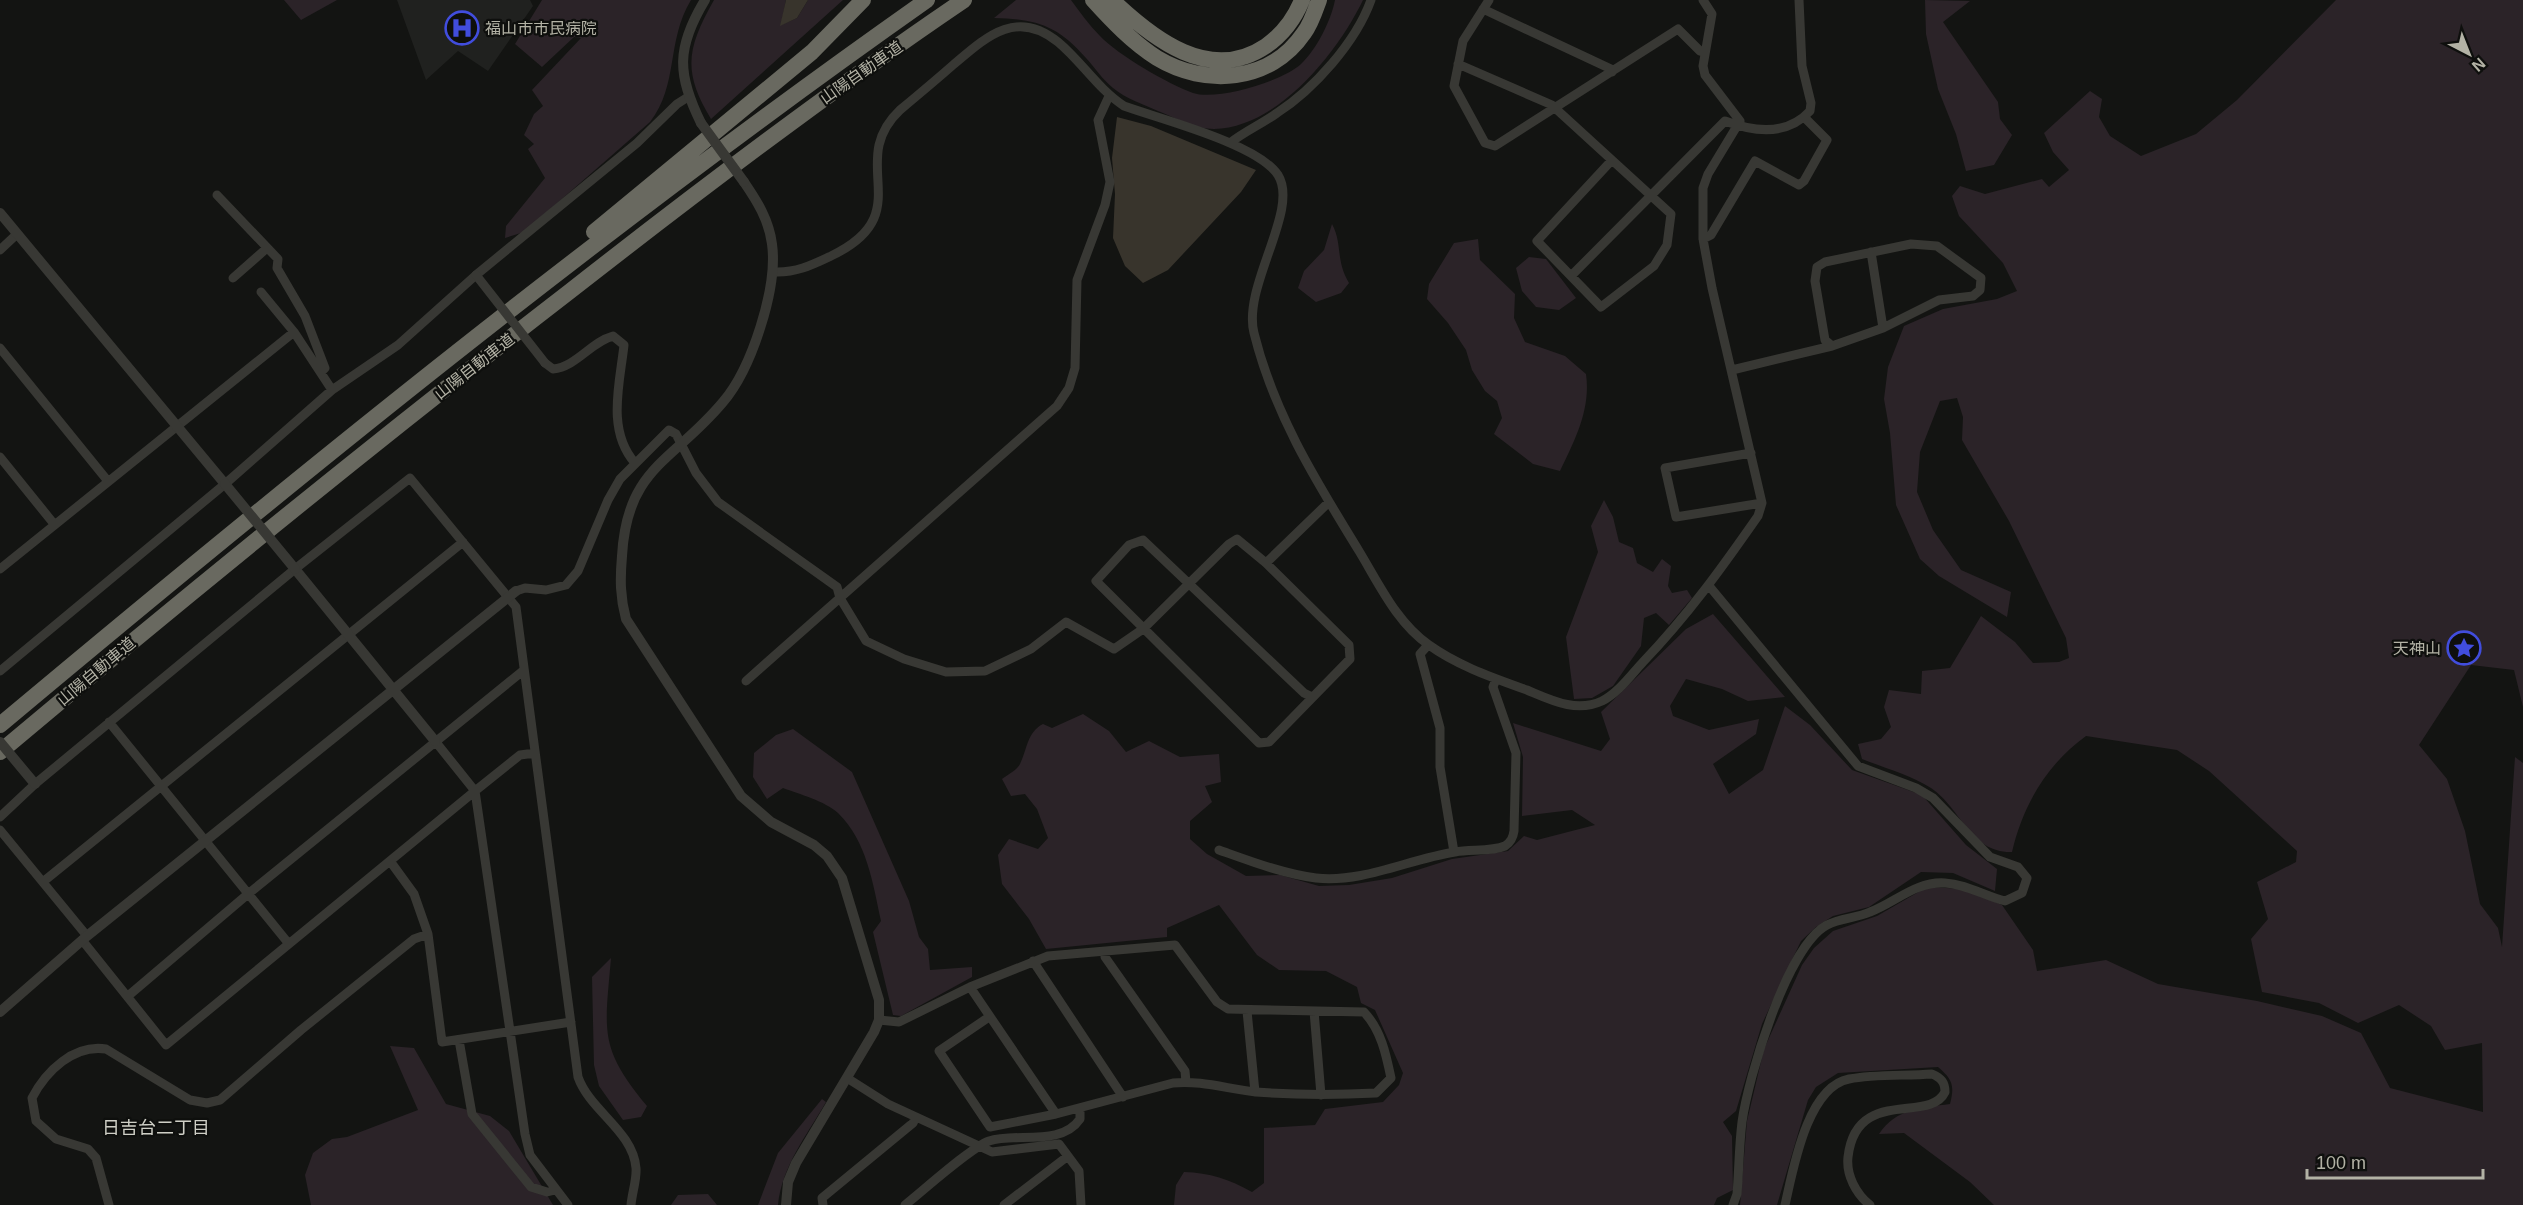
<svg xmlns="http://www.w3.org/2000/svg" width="2523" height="1205" font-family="Arial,'Noto Sans JP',sans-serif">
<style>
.built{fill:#20211f}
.green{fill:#2b2328}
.water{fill:#38342c}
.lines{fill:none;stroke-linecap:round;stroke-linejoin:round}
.minor{stroke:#383834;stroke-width:9}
.tertiary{stroke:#383834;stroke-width:10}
.motorway{stroke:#696960;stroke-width:16}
.minor-bridge{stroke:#383834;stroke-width:9}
.tertiary-bridge{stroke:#383834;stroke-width:10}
.labels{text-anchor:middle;stroke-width:4.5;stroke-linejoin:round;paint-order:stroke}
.poi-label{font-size:16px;fill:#b3b2a5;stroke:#0e0f0d;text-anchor:start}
.street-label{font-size:16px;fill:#b3b2a5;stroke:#0e0f0d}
.neighbourhood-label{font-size:18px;fill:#cfcfc6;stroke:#0e0f0d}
</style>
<rect width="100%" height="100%" fill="#131412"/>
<path class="built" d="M 397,0 L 530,0 L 533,6 L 488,71 L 458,51 L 426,80 Z"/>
<path class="green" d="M 284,0 L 337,0 L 301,20 Z
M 542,0 L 691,0 C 666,41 679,85 650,122 L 524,232 L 505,238 L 506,226 L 545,178 L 528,149 L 534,144 L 524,135 L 534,114 L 543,106 L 532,90 L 581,38 L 574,37 L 542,67 L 515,44 Z
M 714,0 L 786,0 L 781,25 L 797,18 L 808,0 L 843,0 L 711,119 C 682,71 687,48 714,0 Z
M 1016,0 L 1071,0 C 1080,12 1089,25 1100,36 C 1118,55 1168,84 1193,93 C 1217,101 1283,81 1301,64 C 1316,50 1331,21 1335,0 L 1363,0 C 1338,52 1278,128 1214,129 C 1194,129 1176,118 1158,111 C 1143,104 1126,99 1113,88 C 1103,80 1095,68 1086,58 C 1057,25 1036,19 994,18 Z
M 1925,0 L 1970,1 L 1943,22 L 1998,102 L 2000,119 L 2012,135 L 1994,165 L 1966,171 L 1956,134 L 1938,89 L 1926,34 Z
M 2336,0 L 2523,0 L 2523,707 L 2514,670 L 2471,665 L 2419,745 L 2447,779 L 2465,831 L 2480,904 L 2498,928 L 2502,947 L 2515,757 L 2523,763 L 2523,1205 L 1994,1205 L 1970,1182 L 1904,1133 L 1879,1134 C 1896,1108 1922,1108 1950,1104 C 1955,1085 1952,1079 1938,1067 L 1838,1073 L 1816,1087 L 1808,1100 L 1777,1205 L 1740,1205 L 1747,1121 L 1764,1049 L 1802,965 L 1814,948 L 1833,931 L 1877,916 L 1927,887 L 1966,889 L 2002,905 L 2033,950 L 2037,971 L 2106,960 L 2158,984 L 2257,1001 L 2322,1016 L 2361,1033 L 2390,1088 L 2483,1112 L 2482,1043 L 2445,1050 L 2431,1026 L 2399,1005 L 2358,1023 L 2319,1003 L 2262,992 L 2251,939 L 2268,919 L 2257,882 L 2296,862 L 2297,851 L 2209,771 L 2177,750 L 2086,736 C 2047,764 2023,805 2012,852 C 1970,853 1961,808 1931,788 C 1911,775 1884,768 1862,759 L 1858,744 L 1881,739 L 1891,727 L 1884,707 L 1889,690 L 1921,694 L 1922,671 L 1950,668 L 1981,616 L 2015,642 L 2033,663 L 2059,662 L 2069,658 L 2066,638 L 2009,521 L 1962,440 L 1963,417 L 1957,398 L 1940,401 L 1920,452 L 1917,492 L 1933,530 L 1961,570 L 2011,592 L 2007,617 L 1939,576 L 1920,559 L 1896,505 L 1890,433 L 1884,399 L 1888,367 L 1904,326 L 1943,309 L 1997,299 L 2017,291 L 2003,263 L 1959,216 L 1952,196 L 1960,186 L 1985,194 L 2042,179 L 2049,187 L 2069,170 L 2053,152 L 2044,133 L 2090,91 L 2102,99 L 2099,117 L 2110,136 L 2141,156 L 2196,134 L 2237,100 Z
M 1332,224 C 1343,245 1335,259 1349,283 L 1341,293 L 1316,302 L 1298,288 L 1304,271 L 1324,250 Z
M 1478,239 L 1480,260 L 1515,294 L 1514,318 L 1525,342 L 1565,356 L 1586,374 C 1591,409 1575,440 1560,471 L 1533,464 L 1494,434 L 1502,418 L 1497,401 L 1485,391 L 1472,370 L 1466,350 L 1448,323 L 1427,299 L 1429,284 L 1454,243 Z
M 1529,257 L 1546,259 L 1576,298 L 1559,310 L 1536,307 L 1522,291 L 1516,268 Z
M 1604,500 L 1613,517 L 1619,542 L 1633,548 L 1637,563 L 1653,572 L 1662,559 L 1671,566 L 1668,586 L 1672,593 L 1687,590 L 1692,598 L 1669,625 L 1656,613 L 1644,618 L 1641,646 L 1613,686 L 1592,698 L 1574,699 L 1566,637 L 1598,552 L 1591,526 Z
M 1713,614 L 1785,697 L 1748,701 L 1722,689 L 1686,679 L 1670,706 L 1673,716 L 1709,730 L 1759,719 L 1756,734 L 1713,764 L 1729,794 L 1763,770 L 1785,706 L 1810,725 L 1852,770 L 1922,795 L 1966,845 L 1997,869 L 1995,891 L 1953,873 L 1921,872 L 1869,907 L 1833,916 L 1816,927 L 1801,941 L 1791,962 L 1762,1024 L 1736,1111 L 1723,1122 L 1732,1136 L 1733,1190 L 1717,1198 L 1714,1205 L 1174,1205 L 1176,1185 L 1184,1172 C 1210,1173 1229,1179 1252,1192 L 1264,1183 L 1264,1128 L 1315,1125 L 1325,1109 L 1383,1102 L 1399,1085 L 1403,1073 L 1375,1010 L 1361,1003 L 1357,987 L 1326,971 L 1279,970 L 1257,955 L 1219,905 L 1167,928 L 1167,937 L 1046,949 L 1029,919 L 1002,884 L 998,855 L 1009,839 L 1038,849 L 1048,838 L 1037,809 L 1025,794 L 1011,796 L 1002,779 C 1007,775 1017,770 1020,764 C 1027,750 1027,732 1043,724 L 1052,728 L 1083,714 L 1109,731 L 1126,752 L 1149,741 L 1180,757 L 1219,754 L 1221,782 L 1205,786 L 1212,802 L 1190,821 L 1190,839 L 1207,854 L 1246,876 L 1280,875 L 1319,886 L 1349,885 L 1392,878 L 1452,859 L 1508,851 L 1524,836 L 1537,840 L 1595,825 L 1572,810 L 1522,816 L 1523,757 L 1513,723 L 1601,751 L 1610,739 L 1601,712 L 1686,629 Z
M 793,729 L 852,772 L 909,901 L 919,937 L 928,949 L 930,970 L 972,967 L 972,977 L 901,1016 L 893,1015 L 873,932 L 881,921 C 873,884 867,841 838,813 C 825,801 799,794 783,788 L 767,799 L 753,777 L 754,753 L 776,735 Z
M 611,958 C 605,1031 598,1047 647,1106 L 641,1117 L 623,1120 L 599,1086 L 594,1065 L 592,977 Z
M 390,1046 L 414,1048 L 446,1104 L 490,1116 L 509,1131 L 553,1205 L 311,1205 L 305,1175 L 313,1153 L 332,1139 L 347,1137 L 418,1110 Z
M 822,1099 L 826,1102 C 807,1135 782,1166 778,1205 L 758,1205 L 778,1153 Z
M 708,1194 L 717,1205 L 671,1205 L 678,1195 Z"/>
<path class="water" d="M 786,0 L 808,0 L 797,18 L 780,26 Z
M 1117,117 L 1151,126 L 1256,170 L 1241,192 L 1168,270 L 1143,283 L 1125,266 L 1113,238 L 1115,194 L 1112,158 Z"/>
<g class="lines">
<path class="minor" d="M 1489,0 L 1463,41 L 1454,86 L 1485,143 L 1495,146 L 1678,29 L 1700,51 L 1705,52
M 1483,9 L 1611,69 L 1612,72
M 1458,64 L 1552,105 L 1555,108 L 1671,214 L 1667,245 L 1654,266 L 1601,307 L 1537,241 L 1612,160
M 1230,143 C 1245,131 1262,124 1277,113 C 1314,89 1356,42 1371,0
M 217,195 L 278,259 L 277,268 L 305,316 L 325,368 L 322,371
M 1703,239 L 1711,235 L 1755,161 L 1799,185 L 1804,181 L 1827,140 L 1804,117
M 0,250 L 17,234
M 1871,252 L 1883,328
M 774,272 C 796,273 812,265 831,256 C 921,213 844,163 900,110 C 918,95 936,80 953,65 C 986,37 1016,8 1058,42 C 1082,62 1098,89 1124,106 C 1160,119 1258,144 1278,175 C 1300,210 1242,286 1254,333 C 1274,414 1316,481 1359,551 C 1379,584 1397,623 1429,645 C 1458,666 1494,678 1527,690 C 1551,700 1576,713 1602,701 C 1618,693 1631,675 1643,662 C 1688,615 1721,569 1758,516 L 1762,503 L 1712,288 L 1703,239 L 1703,188 L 1708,174 L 1740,121 L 1705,75 L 1703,66 L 1712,14 L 1703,0
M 1571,276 L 1725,121 C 1754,132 1787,136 1810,111 L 1811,103 L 1802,66 L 1799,0
M 233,278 L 267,248
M 261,292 L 294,332 L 332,390
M 0,348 L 107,480
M 545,363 L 553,369 C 576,367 591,342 613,336 L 624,345 C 620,383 606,430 635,463
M 1732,370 L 1832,346 L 1883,328 L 1939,300 L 1973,296 L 1980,290 L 1981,278 L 1937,246 L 1911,244 L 1825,262 L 1817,267 L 1815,281 L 1825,340 L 1832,346
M 1751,453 L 1665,468 L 1676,517 L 1762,503
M 0,457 L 54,524
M 1266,563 L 1349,645 L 1350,659 L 1269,742 L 1259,743 L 1096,581 L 1129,545 L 1143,540 L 1304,693 L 1312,697
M 0,569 L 294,332
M 1710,587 L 1858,766 L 1916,788 L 1933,798 L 1990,857 L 2018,867 L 2027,878 L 2022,893 L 2005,901 C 1985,896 1966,884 1945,883 C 1916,881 1896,902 1870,912 C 1857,918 1840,918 1827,925 C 1787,946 1748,1078 1742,1122 C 1739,1146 1739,1170 1737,1194 L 1733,1205
M 516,591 L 525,588 L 546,590 L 566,585 L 578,571 L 608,500 L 620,479 L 669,430 L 676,434 L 696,473 L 718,502 L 837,587 L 840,598 L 866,641 L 904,659 L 946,672 L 985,671 L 1031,649 L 1066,622 L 1114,649 L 1143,629 L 1229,544 L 1237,539 L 1266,563 L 1329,502
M 1428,645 L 1420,654 L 1440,728 L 1440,767 L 1454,852
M 0,671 L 225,484 L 332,390 L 398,345 L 476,275 L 637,143 L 677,104 L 688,97
M 746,681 L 1057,406 L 1069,388 L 1075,368 L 1077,280 L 1105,205 L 1110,182 L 1098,120 L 1109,96
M 109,722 L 289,944
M 435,741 L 475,791 L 525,1134 L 530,1155 L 568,1205
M 0,817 L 35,784 L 295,569 L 410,478 L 516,607 L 578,1077 C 590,1111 633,1131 636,1168 C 637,1179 632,1193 631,1205
M 0,830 L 87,936
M 1219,850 C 1250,861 1284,874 1316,878 C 1364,883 1409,859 1455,852 C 1470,849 1491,852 1505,846 C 1511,842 1513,838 1514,831 L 1516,753 L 1493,687 L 1496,679
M 390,861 L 414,894 L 428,934 L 442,1042 L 571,1022
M 44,881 L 463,542
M 82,940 L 166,1045 L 475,791 L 520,755 L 535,753
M 1106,951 L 1105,957 L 1185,1071 L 1186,1082
M 1033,961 L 1123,1097
M 970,987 L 1056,1114
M 128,996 L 248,894 L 524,670
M 1247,1011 L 1255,1092
M 1314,1011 L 1321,1095
M 879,1020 L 899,1022 L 970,987 L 1048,956 L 1175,945 L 1217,1002 L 1228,1009 L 1364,1012 C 1381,1030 1386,1054 1391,1078 L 1376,1093 C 1336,1095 1296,1095 1256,1092 C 1228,1089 1200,1080 1173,1083 L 1056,1114 L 990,1127 L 939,1051 L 989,1017
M 459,1040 L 472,1114 L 531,1187 L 547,1192 L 555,1190
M 847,1078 L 888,1104 L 992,1152 L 1059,1144 L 1079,1171 L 1081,1205
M 109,1205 L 96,1158 L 88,1149 L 56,1139 L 36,1121 L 32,1098 C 46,1071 74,1044 106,1049 L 190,1100 L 207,1103 L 220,1100 L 301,1030 L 414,939 L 428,934
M 823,1205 L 822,1198 L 913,1123 L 916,1117
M 905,1205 C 924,1190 970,1148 989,1141 C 1016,1132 1061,1147 1080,1119 L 1080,1108
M 1004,1205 L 1068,1156
M 1785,1205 C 1793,1170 1807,1087 1849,1079 C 1875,1074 1905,1076 1932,1074 C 1941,1078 1945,1082 1945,1092 C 1930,1124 1856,1086 1848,1157 C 1846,1175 1856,1194 1870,1205"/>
<path class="tertiary" d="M 701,123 C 677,74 676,48 705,0
M 744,182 C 757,201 769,220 772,244 C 778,287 752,368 723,402 C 673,462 627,467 622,556 C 620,579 620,597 626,619 L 741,796 L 771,822 L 814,845 L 827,856 L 842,878 L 879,1000 L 879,1020 L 874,1032 L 796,1163 L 788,1182 L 786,1205
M 0,213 L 225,484
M 295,569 L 435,741
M 0,1012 L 87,936 L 516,591"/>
<path class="motorway" d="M 1093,0 C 1112,21 1133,43 1157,58 C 1205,87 1270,83 1304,33 C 1311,24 1315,11 1319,0
M 1112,0 C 1153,39 1210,84 1266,46 C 1283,34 1294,20 1302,0
M 594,232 L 812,52 L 863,0
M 0,725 C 301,473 606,226 927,0
M 0,752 C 187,595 376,441 569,292 C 698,191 828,92 964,0"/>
<path class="minor-bridge" d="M 476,275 L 545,363"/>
<path class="tertiary-bridge" d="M 701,123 L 744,182
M 225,484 L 295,569
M 0,742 L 35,784"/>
</g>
<defs>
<symbol id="hospital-ring" viewBox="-11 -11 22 22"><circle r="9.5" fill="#0e0f0d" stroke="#414ddd" stroke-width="1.5"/><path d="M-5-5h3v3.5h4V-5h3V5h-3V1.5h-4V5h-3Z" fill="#414ddd"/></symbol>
<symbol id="sight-ring" viewBox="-11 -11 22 22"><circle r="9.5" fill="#0e0f0d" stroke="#414ddd" stroke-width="1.5"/><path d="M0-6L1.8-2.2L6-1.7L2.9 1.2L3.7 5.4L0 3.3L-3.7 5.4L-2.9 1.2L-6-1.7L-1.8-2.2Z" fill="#414ddd"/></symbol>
</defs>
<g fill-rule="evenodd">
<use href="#hospital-ring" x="443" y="9" width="38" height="38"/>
<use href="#sight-ring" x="2445" y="629" width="38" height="38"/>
</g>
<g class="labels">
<g class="poi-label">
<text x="485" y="34">福山市市民病院</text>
<text x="2441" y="654" text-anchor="end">天神山</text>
</g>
<g class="street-label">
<text transform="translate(861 72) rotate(-35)" y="6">山陽自動車道</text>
<text transform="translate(474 366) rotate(-38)" y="6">山陽自動車道</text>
<text transform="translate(96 671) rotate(-40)" y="6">山陽自動車道</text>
</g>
<g class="neighbourhood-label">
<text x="156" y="1134">日吉台二丁目</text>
</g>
</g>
<g transform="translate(2469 54) rotate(138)" stroke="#0e0f0d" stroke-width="4.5" paint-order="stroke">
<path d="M0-4.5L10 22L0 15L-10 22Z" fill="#b3b2a5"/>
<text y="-9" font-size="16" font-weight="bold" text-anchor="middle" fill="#b3b2a5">N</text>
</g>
<path d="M2307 1169v9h176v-9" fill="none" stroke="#b3b2a5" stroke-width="3"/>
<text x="2316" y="1169" font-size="18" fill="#b3b2a5" stroke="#0e0f0d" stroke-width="4.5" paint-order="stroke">100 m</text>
</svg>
